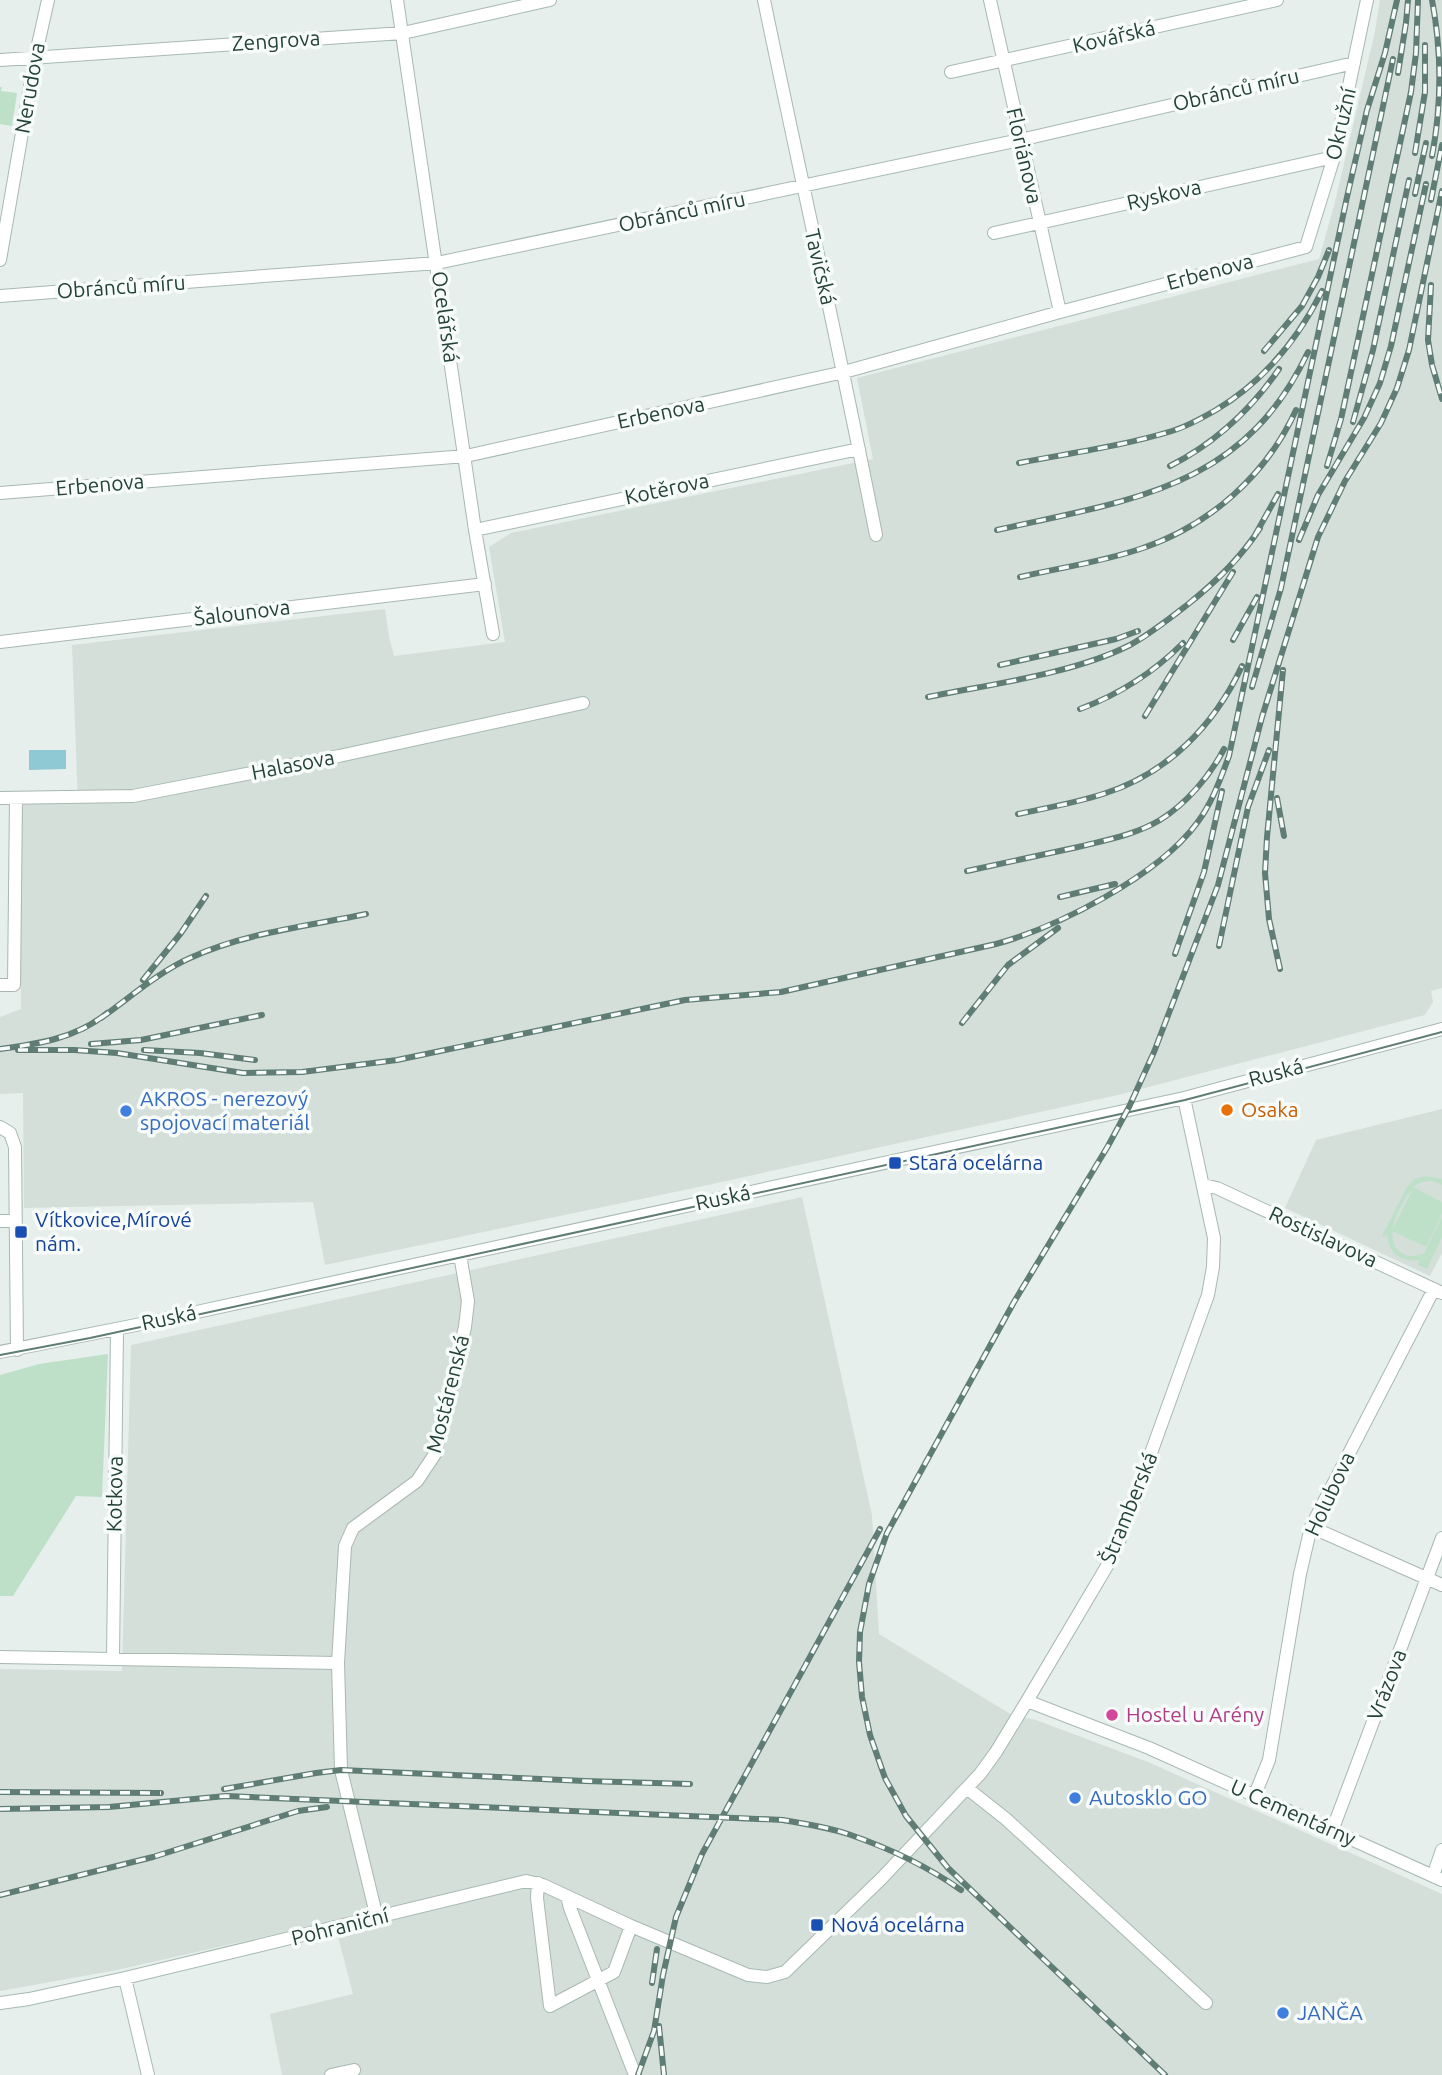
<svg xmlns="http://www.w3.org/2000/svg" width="1442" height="2075" font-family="Ubuntu,sans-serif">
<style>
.built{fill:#d4dfda}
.green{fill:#bfe0c8}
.water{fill:#8ec9d4}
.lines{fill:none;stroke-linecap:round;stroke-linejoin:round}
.minor-casing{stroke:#a8b8b2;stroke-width:14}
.minor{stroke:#fff;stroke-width:12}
.tram{stroke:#5f7d75;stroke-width:2}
.rail-casing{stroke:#5f7d75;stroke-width:6}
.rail{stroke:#f7fbf9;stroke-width:3.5;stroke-dasharray:10;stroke-linecap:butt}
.food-dot{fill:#e8710a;stroke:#f7fbf9;stroke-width:2.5}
.shop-dot{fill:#3f7fe0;stroke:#f7fbf9;stroke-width:2.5}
.transit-dot{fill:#1a4fb4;stroke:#f7fbf9;stroke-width:2.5}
.hotel-dot{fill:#d1479c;stroke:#f7fbf9;stroke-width:2.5}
.labels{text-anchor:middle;stroke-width:7;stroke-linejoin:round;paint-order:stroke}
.street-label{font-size:21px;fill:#24423a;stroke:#f7fbf9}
.shop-label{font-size:21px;fill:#366cbe;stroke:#f7fbf9;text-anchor:start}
.food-label{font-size:21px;fill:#c56008;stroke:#f7fbf9;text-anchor:start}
.transit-label{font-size:21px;fill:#164399;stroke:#f7fbf9;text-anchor:start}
.hotel-label{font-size:21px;fill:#b23c85;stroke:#f7fbf9;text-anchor:start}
</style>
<rect width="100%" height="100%" fill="#e6efeb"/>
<path class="built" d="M 1380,0 L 1442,0 L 1442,988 L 1431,991 L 1433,1002 L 1425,1015 L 1118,1095 L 694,1188 L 325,1265 L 313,1202 L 24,1208 L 23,1093 L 0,1094 L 0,1017 L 21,1009 L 20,804 L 78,804 L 72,645 L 385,609 L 389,637 L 394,656 L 505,642 L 489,547 L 511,533 L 873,459 L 857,378 L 1319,259 L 1335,202 L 1374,36 Z
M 1442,1109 L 1442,1253 L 1430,1276 L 1285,1208 L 1316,1140 Z
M 802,1197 L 872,1515 L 879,1634 L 1012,1715 L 1036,1720 L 1148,1762 L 1442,1894 L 1442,2075 L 282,2075 L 270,2014 L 353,1994 L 334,1921 L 117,1970 L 0,1991 L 0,1669 L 122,1671 L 131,1345 Z"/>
<path class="green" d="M 0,87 L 2,87 L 1,91 L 17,93 L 12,126 L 0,124 Z
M 1426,1176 L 1442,1179 L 1442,1185 C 1432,1179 1422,1180 1413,1187 L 1442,1202 L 1442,1214 L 1426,1247 L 1392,1231 L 1413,1188 C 1401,1202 1380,1240 1402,1253 C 1410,1258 1417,1256 1424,1253 L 1442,1217 L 1442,1238 L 1427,1269 L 1418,1265 L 1420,1260 C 1402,1263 1388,1253 1387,1235 L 1385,1237 L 1382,1236 L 1407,1187 L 1415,1179 Z
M 108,1354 L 102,1497 L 76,1496 L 13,1596 L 0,1596 L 0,1375 L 39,1364 Z"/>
<path class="water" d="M 29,750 L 66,750 L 66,769 L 29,770 Z"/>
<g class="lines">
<defs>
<path id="minor" d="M 397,0 L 475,530 L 493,634
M 764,0 C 801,179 841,356 876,535
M 990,0 L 1060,312
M 0,60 L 403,33 L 550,0
M 951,72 L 1277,0
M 994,233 L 1334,157
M 0,260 L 35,58 L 48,0
M 0,296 L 437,263 L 1020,140 L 1354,63
M 0,493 L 466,456 L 844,372 L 1060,312 L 1306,247 L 1334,157 L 1367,0
M 475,530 L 859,449
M 0,642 L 485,584
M 0,798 L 133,796 L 339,756 L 583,703
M 0,985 L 14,985 L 16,798
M 0,1127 L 10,1133 L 15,1147 L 17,1350
M 1203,1185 L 1217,1188 L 1442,1293
M 0,1221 L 15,1221
M 0,1352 L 146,1323 L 1184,1098 L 1442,1029
M 1311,1527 L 1442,1585
M 0,1657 L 338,1663 L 341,1770 L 377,1918
M 113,1659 L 117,1330
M 338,1663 L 345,1546 L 353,1528 L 417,1481 L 435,1454 L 465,1327 L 468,1301 L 460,1255
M 1027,1701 L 1149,1748 L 1442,1880
M 968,1789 L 1006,1819 L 1206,2003
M 1254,1797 L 1269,1760 L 1300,1574 L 1311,1527 L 1434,1289
M 1332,1831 L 1442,1538
M 1433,1876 L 1442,1850
M 538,1883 L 537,1898 L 550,2006 L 614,1972 L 631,1926
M 567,1896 L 570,1908 L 635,2075
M 125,1978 L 148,2075
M 0,2003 L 29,1999 L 125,1978 L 526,1881 L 543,1885 L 631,1926 L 748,1975 L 767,1977 L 785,1972 L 882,1878 L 980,1774 L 996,1752 L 1027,1701 L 1107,1566 L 1120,1539 L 1208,1295 L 1213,1267 L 1214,1238 L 1184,1098
M 331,2075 L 354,2070"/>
</defs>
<use href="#minor" class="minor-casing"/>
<use href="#minor" class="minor"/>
<path class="tram" d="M 0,1355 L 90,1338 L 1185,1100 L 1442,1032"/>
<defs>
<path id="rail" d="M 1398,73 L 1406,23 L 1408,0
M 1415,153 L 1425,92 L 1425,45
M 1432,156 C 1442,103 1442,53 1432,0
M 1415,194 L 1426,143
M 1431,200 L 1442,145
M 1431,285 L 1428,340 L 1432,365 L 1442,399
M 1264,351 L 1302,306 L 1318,277 L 1329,250
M 1353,422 L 1373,350 L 1409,180
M 1019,463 C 1070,453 1123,446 1172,431 C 1188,426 1202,418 1216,410 C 1264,381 1297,341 1322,291
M 1170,466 C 1215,443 1250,411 1279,369
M 1327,466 L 1341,419 L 1411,92 L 1416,53 L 1418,0
M 997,530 C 1129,500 1243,490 1308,352
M 1254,537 L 1278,494
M 1299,540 L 1318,495 L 1364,418 L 1380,383 L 1391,346 L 1426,184
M 1020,577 C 1059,568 1101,562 1140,549 C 1209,526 1266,476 1296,410
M 1233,640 L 1257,597
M 1000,665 L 1116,639 L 1138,631
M 1252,687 L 1281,588 L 1393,59
M 928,697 C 991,684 1073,674 1130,645 C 1150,634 1169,619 1187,605 C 1216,582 1240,559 1260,528
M 1080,709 C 1120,694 1153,673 1183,643
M 1145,716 L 1233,572
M 1277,798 L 1284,836
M 1018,814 C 1046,808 1075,803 1103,794 C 1167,774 1214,726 1242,666
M 967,871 C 1004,863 1041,855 1078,847 C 1106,840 1135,835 1160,820 C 1186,804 1210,776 1224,749
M 1060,897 L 1115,884
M 1219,946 L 1248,807 L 1269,750
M 1175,954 L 1204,872 L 1222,791
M 1280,969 L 1269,919 L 1265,873 L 1267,837 L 1283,670
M 143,980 L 181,933 L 206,896
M 101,1018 C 128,999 160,971 190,958 C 244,933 308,926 366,914
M 962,1023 L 1008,965 L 1058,928
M 91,1044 L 141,1040 L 262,1015
M 0,1049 C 38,1044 77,1038 107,1013
M 18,1050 L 74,1050 L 117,1053 L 243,1073 L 302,1072 L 397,1060 L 685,1000 L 781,992 L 996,944 C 1058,927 1158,876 1197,823 C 1212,803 1220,780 1229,756 L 1347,197 L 1367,110 L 1385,53 L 1397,0
M 144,1050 L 200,1053 L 255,1060
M 224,1789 L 316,1773 L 341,1770 L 585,1781 L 690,1784
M 0,1792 L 161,1793
M 0,1809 L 109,1807 L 226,1796 L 783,1820 C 805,1824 827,1827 848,1834 C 886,1847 927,1866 961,1890
M 0,1895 L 153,1857 L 298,1811 L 327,1807
M 652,1983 L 657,1949
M 659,2026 L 664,2075
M 638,2075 L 654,2031 L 663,1975 L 676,1917 L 702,1854 L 880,1529
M 1165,2075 L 948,1868 L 906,1816 L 885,1778 L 870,1735 L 862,1697 L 859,1662 L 860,1632 L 869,1584 L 887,1533 L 1014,1302 L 1108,1146 L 1129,1107 L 1154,1052 L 1218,885 L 1262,717 L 1318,537 L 1345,481 L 1381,423 L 1397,388 L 1409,350 L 1442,191"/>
</defs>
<use href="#rail" class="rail-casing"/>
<use href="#rail" class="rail"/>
</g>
<circle class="food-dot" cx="1227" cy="1110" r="7"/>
<g class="shop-dot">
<circle cx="126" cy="1111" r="7"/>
<circle cx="1075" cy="1798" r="7"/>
<circle cx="1283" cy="2013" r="7"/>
</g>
<g class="transit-dot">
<rect x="888" y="1156" width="14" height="14" rx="3.5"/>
<rect x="14" y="1225" width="14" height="14" rx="3.5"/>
<rect x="810" y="1918" width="14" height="14" rx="3.5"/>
</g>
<circle class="hotel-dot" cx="1112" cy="1715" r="7"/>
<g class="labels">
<g class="street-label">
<text transform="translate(1114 37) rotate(-13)" y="7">Kovářská</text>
<text transform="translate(276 41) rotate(-4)" y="7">Zengrova</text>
<text transform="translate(30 88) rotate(-80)" y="7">Nerudova</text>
<text transform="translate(1236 90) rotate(-13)" y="7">Obránců míru</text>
<text transform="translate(1341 124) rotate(-77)" y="7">Okružní</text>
<text transform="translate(1024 156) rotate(77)" y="7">Floriánova</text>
<text transform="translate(1164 195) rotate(-13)" y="7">Ryskova</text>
<text transform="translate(682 212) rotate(-12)" y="7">Obránců míru</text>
<text transform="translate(820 267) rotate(77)" y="7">Tavičská</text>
<text transform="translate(1210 272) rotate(-15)" y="7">Erbenova</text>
<text transform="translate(121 287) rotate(-4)" y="7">Obránců míru</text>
<text transform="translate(445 317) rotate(82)" y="7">Ocelářská</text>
<text transform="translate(661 413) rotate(-12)" y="7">Erbenova</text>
<text transform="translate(100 485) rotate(-5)" y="7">Erbenova</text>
<text transform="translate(667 489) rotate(-12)" y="7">Kotěrova</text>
<text transform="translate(242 613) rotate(-7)" y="7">Šalounova</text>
<text transform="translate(293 765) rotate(-11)" y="7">Halasova</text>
<text transform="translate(1276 1073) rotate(-15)" y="7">Ruská</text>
<text transform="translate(723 1198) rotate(-12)" y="7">Ruská</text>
<text transform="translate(1323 1237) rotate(25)" y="7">Rostislavova</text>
<text transform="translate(169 1318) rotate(-12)" y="7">Ruská</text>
<text transform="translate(448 1394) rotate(-76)" y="7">Mostárenská</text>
<text transform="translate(115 1494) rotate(-89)" y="7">Kotkova</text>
<text transform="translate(1330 1494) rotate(-65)" y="7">Holubova</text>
<text transform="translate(1129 1508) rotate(-68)" y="7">Štramberská</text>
<text transform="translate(1387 1685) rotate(-69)" y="7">Vrázova</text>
<text transform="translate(1293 1813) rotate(24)" y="7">U Cementárny</text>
<text transform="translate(340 1927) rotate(-14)" y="7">Pohraniční</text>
</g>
<g class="shop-label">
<text x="140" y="1106">AKROS - nerezový<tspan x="140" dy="24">spojovací materiál</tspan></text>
<text x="1089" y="1805">Autosklo GO</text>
<text x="1297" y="2020">JANČA</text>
</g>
<g class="food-label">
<text x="1241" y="1117">Osaka</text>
</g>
<g class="transit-label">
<text x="909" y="1170">Stará ocelárna</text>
<text x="35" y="1227">Vítkovice,Mírové<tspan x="35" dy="24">nám.</tspan></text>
<text x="831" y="1932">Nová ocelárna</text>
</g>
<g class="hotel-label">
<text x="1126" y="1722">Hostel u Arény</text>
</g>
</g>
</svg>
